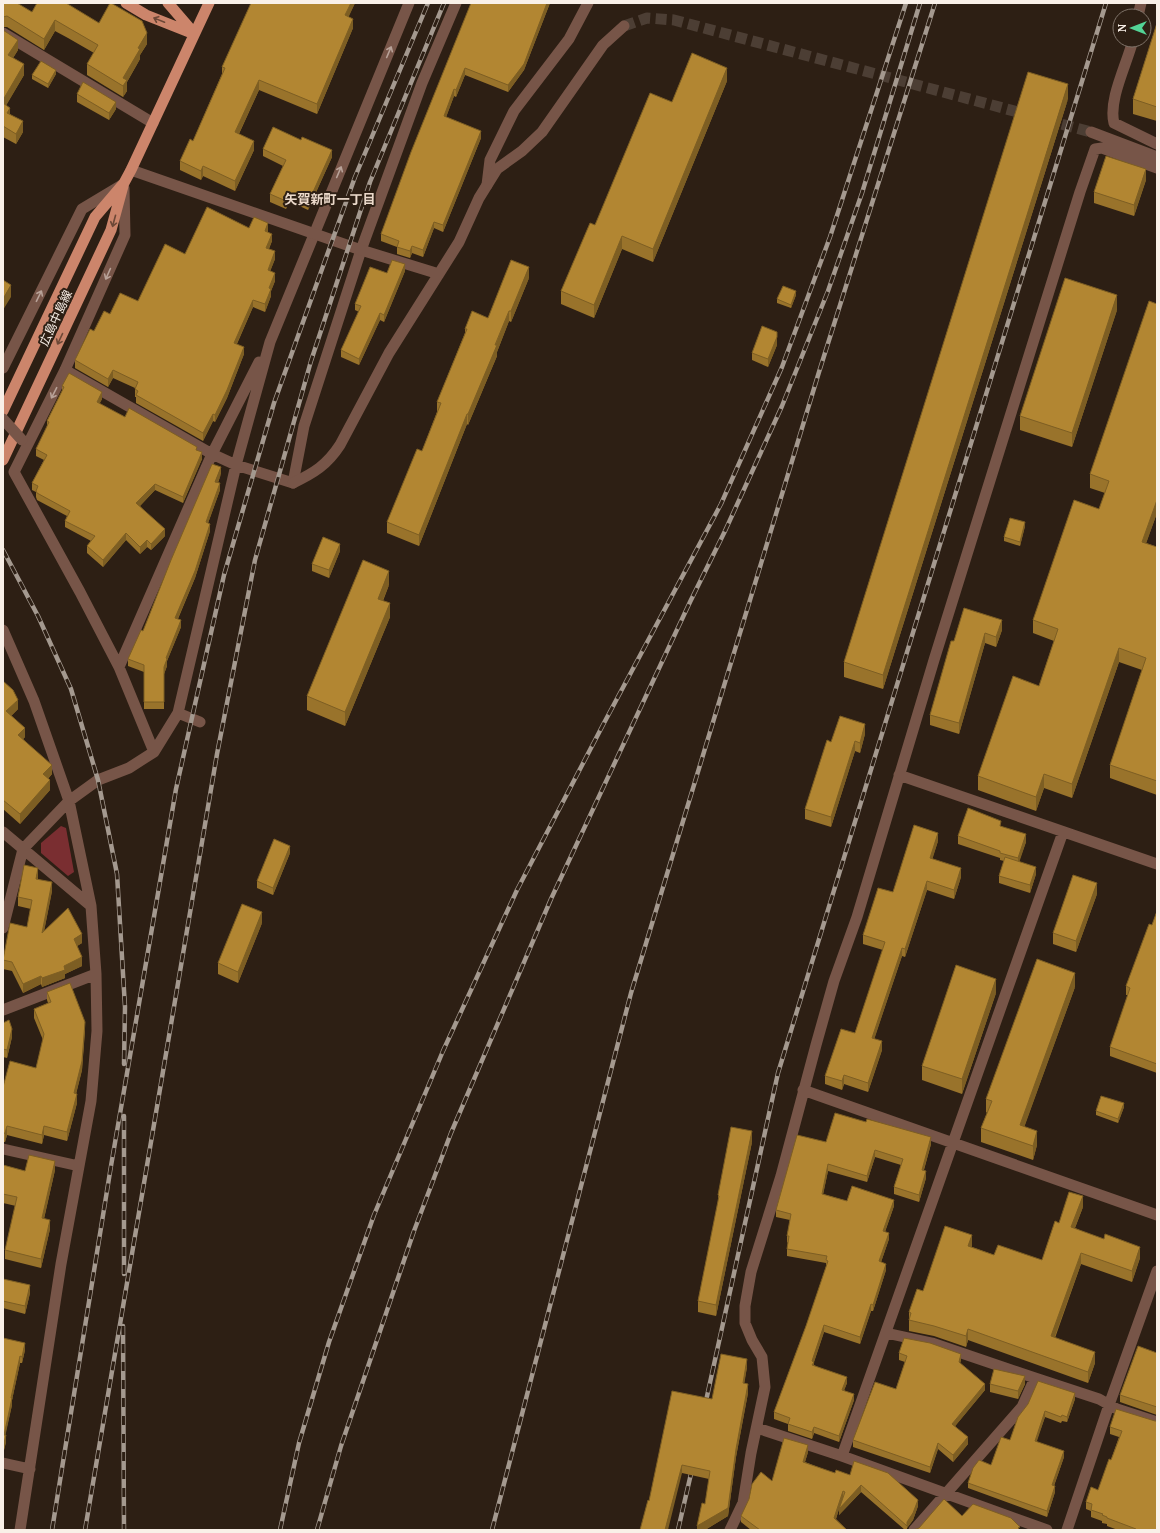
<svg xmlns="http://www.w3.org/2000/svg" width="1160" height="1533" font-family="'PT Serif','Noto Sans JP',serif">
<style>
.green{fill:#7a2e31}
.lines{fill:none;stroke-linecap:round;stroke-linejoin:round}
.minor-tunnel{stroke:#4c3e34;stroke-width:11;stroke-dasharray:11 5.5;stroke-linecap:butt}
.minor{stroke:#775548;stroke-width:11}
.tertiary{stroke:#775548;stroke-width:11}
.primary{stroke:#cc856b;stroke-width:11}
.rail-casing{stroke:#a4998f;stroke-width:4.5}
.rail{stroke:#2d1f14;stroke-width:3;stroke-dasharray:9;stroke-linecap:butt}
.minor-bridge{stroke:#775548;stroke-width:11}
.wall{fill:#99732b}
.shaded-wall{fill:#7d5e23}
.building{fill:#b28632;stroke:#7d5e23}
.oneway{stroke:#6d4837}
.oneway2{stroke:#b8a298}
.labels{text-anchor:middle;stroke-width:4;stroke-linejoin:round;paint-order:stroke}
.street-label{font-size:12px;fill:#f9f0e8;stroke:#2d1f14}
.neighbourhood-label{font-size:13px;font-weight:bold;fill:#ecdacb;stroke:#2d1f14}
</style>
<rect width="100%" height="100%" fill="#2d1f14"/>
<path class="green" d="M 61,826 L 66,828 L 74,872 L 68,876 L 41,853 L 41,843 Z"/>
<g class="lines">
<path class="minor-tunnel" d="M 624,26 L 647,18 L 674,20 L 1029,115
M 1046,120 L 1091,132"/>
<path class="minor" d="M 1138,16 L 1141,3
M 3,33 L 153,123
M 1133,40 C 1127,64 1108,100 1114,123 L 1157,144
M 1091,132 L 1157,157
M 487,185 L 490,160 L 514,111 L 569,39 L 588,3
M 124,188 L 125,235 L 65,370 L 14,472 L 80,592 L 119,667 L 154,752
M 3,368 L 82,209 L 122,185
M 65,370 L 212,454 L 236,465 L 293,483 L 304,426 L 361,250 L 422,83 L 456,3
M 3,630 L 34,701 L 69,801 L 91,906 L 96,974 L 97,1031 L 91,1101 L 61,1264 L 20,1530
M 119,667 L 212,454 L 259,362
M 178,713 L 200,722
M 899,775 L 1157,864
M 3,832 L 91,906
M 3,928 L 23,849 L 69,801 L 98,780 L 129,768 L 154,752 L 178,713 L 236,465 L 270,342 L 409,3
M 3,1010 L 96,974
M 803,1090 L 1157,1215
M 3,1149 L 79,1166
M 886,1333 L 932,1343 L 1035,1378 L 1099,1399 L 1117,1409 L 1157,1422
M 757,1428 L 842,1456 L 1047,1530
M 842,1456 L 1063,832
M 3,1463 L 30,1469
M 730,1530 L 743,1503 L 751,1453 L 765,1387 L 762,1357 L 752,1340 L 745,1323 L 745,1306 L 751,1272 L 781,1176 L 816,1045 L 834,981 L 857,917 L 934,660 L 1080,192 L 1095,149 L 1102,148 L 1157,168
M 914,1530 L 1022,1407 L 1035,1378
M 1067,1530 L 1109,1405 L 1157,1271"/>
<path class="tertiary" d="M 131,170 L 361,250 L 439,274
M 293,483 C 314,473 327,465 340,445 L 389,353 L 459,242 L 479,198 L 497,169 L 522,151 L 542,132 L 603,45 L 624,26"/>
<path class="primary" d="M 126,3 L 146,15 L 194,34
M 168,3 L 193,32
M 3,411 L 95,217 L 124,183 L 131,170 L 209,3
M 3,460 L 111,230 L 123,186"/>
<defs>
<path id="rail" d="M 3,550 L 38,616 L 71,689 L 98,780 L 117,874 L 125,1007 L 124,1064
M 124,1274 L 124,1116
M 123,1326 L 124,1530
M 704,1410 L 778,1073 L 1106,3
M 52,1530 L 111,1166 L 176,789 L 224,575 L 274,403 L 355,177 L 428,3
M 85,1530 L 217,754 L 255,560 L 311,361 L 370,182 L 444,3
M 280,1530 L 299,1443 L 329,1342 L 374,1215 L 443,1051 L 517,890 L 604,723 L 721,504 L 782,367 L 830,237 L 906,3
M 317,1530 L 341,1446 L 414,1231 L 451,1133 L 551,899 L 690,602 L 725,531 L 782,406 L 828,291 L 862,193 L 920,3
M 492,1530 L 631,993 L 819,372 L 935,3
M 678,1530 L 693,1465"/>
</defs>
<use href="#rail" class="rail-casing"/>
<use href="#rail" class="rail"/>
<path class="minor-bridge" d="M 3,419 L 22,440"/>
</g>
<path class="wall" d="M 3,3 L 32,12 L 99,23 L 147,44 L 140,55 L 140,59 L 127,82 L 127,91 L 123,97 L 87,75 L 87,64 L 94,53 L 68,38 L 55,31 L 44,50 L 7,27 L 3,27 Z
M 355,3 L 348,17 L 353,28 L 317,114 L 259,90 L 239,134 L 254,150 L 235,191 L 203,176 L 201,180 L 180,170 L 180,161 L 193,141 L 222,74 L 222,67 Z
M 471,3 L 550,3 L 524,70 L 508,92 L 465,75 L 456,97 L 454,96 L 446,117 L 481,138 L 443,232 L 434,228 L 423,257 L 412,253 L 410,258 L 397,254 L 397,247 L 381,241 L 381,234 Z
M 1157,23 L 1157,121 L 1133,114 L 1133,99 Z
M 3,30 L 18,50 L 13,58 L 24,75 L 6,105 L 10,114 L 23,132 L 16,144 L 3,137 Z
M 56,74 L 48,88 L 32,79 L 32,75 Z
M 727,81 L 653,262 L 622,249 L 594,318 L 561,304 L 561,291 L 595,225 L 672,102 Z
M 77,94 L 116,109 L 109,120 L 77,102 Z
M 1068,99 L 883,689 L 844,677 L 844,662 Z
M 263,149 L 332,157 L 308,210 L 289,201 L 286,209 L 270,202 L 270,194 L 283,166 L 263,156 Z
M 1146,180 L 1134,216 L 1094,203 L 1094,192 Z
M 249,228 L 268,231 L 268,232 L 272,241 L 269,249 L 275,259 L 270,271 L 275,281 L 271,291 L 271,296 L 265,312 L 253,307 L 237,344 L 244,354 L 227,398 L 215,422 L 213,421 L 203,441 L 136,403 L 136,397 L 135,397 L 135,388 L 113,378 L 108,387 L 75,368 L 75,360 L 94,331 L 110,314 L 138,301 L 185,254 Z
M 405,271 L 384,322 L 380,320 L 359,365 L 341,357 L 341,350 L 359,312 L 355,310 L 355,304 L 387,273 Z
M 529,278 L 511,322 L 509,321 L 497,352 L 497,356 L 468,425 L 467,424 L 419,546 L 387,533 L 387,522 L 422,451 L 437,412 L 437,402 L 465,333 L 465,329 L 488,318 Z
M 796,295 L 791,308 L 777,303 L 777,299 Z
M 1157,304 L 1157,513 L 1146,543 L 1157,547 L 1157,795 L 1110,778 L 1110,765 L 1142,670 L 1119,662 L 1072,798 L 1044,788 L 1036,811 L 978,790 L 978,776 L 1039,686 L 1054,641 L 1033,633 L 1033,620 L 1099,509 L 1105,493 L 1090,488 L 1090,474 Z
M 1117,310 L 1072,447 L 1020,430 L 1020,416 Z
M 777,345 L 768,367 L 752,360 L 752,353 Z
M 62,386 L 102,399 L 99,404 L 125,417 L 197,450 L 202,459 L 183,503 L 155,490 L 140,506 L 165,536 L 151,550 L 147,547 L 140,554 L 126,540 L 103,567 L 87,553 L 87,546 L 91,541 L 65,527 L 65,521 L 67,516 L 37,500 L 36,497 L 36,492 L 32,490 L 32,483 L 44,460 L 36,456 L 36,449 L 47,428 L 47,421 L 62,392 Z
M 221,474 L 218,483 L 220,490 L 208,523 L 210,531 L 195,578 L 178,619 L 181,627 L 167,661 L 167,666 L 164,674 L 164,709 L 144,709 L 144,672 L 128,666 L 128,659 L 143,631 Z
M 1025,526 L 1020,546 L 1004,541 L 1004,537 Z
M 340,551 L 329,578 L 312,571 L 312,564 Z
M 389,585 L 383,601 L 390,617 L 345,726 L 307,710 L 307,696 Z
M 964,608 L 1002,630 L 996,647 L 985,643 L 959,734 L 930,725 L 930,715 L 954,641 Z
M 3,681 L 18,709 L 11,716 L 25,737 L 23,739 L 52,774 L 48,779 L 50,790 L 20,824 L 3,809 Z
M 865,734 L 860,753 L 855,751 L 831,827 L 805,819 L 805,809 L 831,742 Z
M 1001,826 L 1026,842 L 1019,861 L 1036,874 L 1030,893 L 999,883 L 999,876 L 1004,861 L 1000,860 L 1000,858 L 958,844 L 958,836 Z
M 938,841 L 932,859 L 961,877 L 954,899 L 927,890 L 905,957 L 902,956 L 874,1039 L 882,1050 L 868,1092 L 844,1084 L 842,1090 L 825,1084 L 825,1076 L 855,1033 L 883,950 L 863,944 L 863,935 L 893,892 Z
M 290,853 L 273,895 L 257,888 L 257,881 Z
M 38,877 L 38,879 L 52,891 L 44,931 L 82,943 L 77,946 L 82,966 L 65,974 L 65,978 L 42,987 L 41,984 L 23,993 L 12,971 L 3,969 L 3,960 L 27,927 L 31,909 L 18,906 L 18,897 Z
M 1097,894 L 1076,952 L 1053,944 L 1053,933 Z
M 1157,911 L 1157,1073 L 1110,1056 L 1110,1047 L 1128,995 L 1126,995 L 1126,986 L 1152,925 Z
M 262,923 L 238,983 L 218,974 L 218,963 Z
M 1075,987 L 1024,1127 L 1037,1145 L 1033,1160 L 981,1142 L 981,1128 L 987,1113 L 986,1112 L 986,1099 Z
M 47,992 L 85,1031 L 82,1070 L 76,1094 L 77,1103 L 67,1141 L 44,1135 L 42,1144 L 7,1135 L 5,1142 L 3,1142 L 3,1087 L 36,1068 L 43,1040 L 34,1018 L 34,1009 L 48,1003 L 47,1000 Z
M 996,993 L 962,1094 L 922,1080 L 922,1066 Z
M 3,1023 L 12,1037 L 7,1058 L 3,1057 Z
M 1124,1107 L 1118,1123 L 1096,1115 L 1096,1111 Z
M 752,1142 L 716,1316 L 698,1312 L 698,1301 L 718,1204 L 718,1195 Z
M 826,1142 L 931,1144 L 924,1170 L 926,1178 L 919,1202 L 894,1194 L 894,1187 L 901,1165 L 875,1157 L 867,1182 L 828,1171 L 823,1194 L 847,1201 L 894,1206 L 885,1232 L 889,1239 L 881,1262 L 886,1270 L 873,1311 L 871,1311 L 860,1344 L 824,1332 L 814,1362 L 814,1365 L 847,1383 L 844,1390 L 854,1400 L 839,1442 L 814,1433 L 812,1439 L 788,1431 L 788,1424 L 774,1419 L 774,1412 L 806,1326 L 826,1267 L 826,1263 L 787,1256 L 787,1249 L 788,1243 L 787,1242 L 787,1236 L 790,1220 L 776,1217 L 776,1210 Z
M 3,1165 L 25,1171 L 55,1170 L 44,1219 L 50,1229 L 41,1268 L 5,1259 L 5,1250 L 16,1206 L 3,1203 Z
M 1083,1207 L 1075,1228 L 1140,1258 L 1132,1282 L 1081,1264 L 1055,1338 L 1095,1363 L 1088,1383 L 968,1340 L 966,1347 L 934,1336 L 909,1331 L 909,1312 L 923,1291 L 972,1246 L 972,1247 L 994,1255 L 1042,1260 L 1059,1223 Z
M 3,1279 L 30,1293 L 25,1314 L 3,1308 Z
M 3,1338 L 25,1350 L 22,1363 L 20,1363 L 12,1400 L 12,1405 L 5,1435 L 6,1442 L 3,1454 Z
M 899,1353 L 961,1360 L 960,1363 L 985,1390 L 955,1426 L 968,1444 L 953,1462 L 938,1449 L 930,1473 L 853,1447 L 853,1440 L 896,1389 L 905,1362 L 899,1360 Z
M 1157,1353 L 1157,1415 L 1120,1402 L 1120,1395 Z
M 747,1367 L 744,1383 L 748,1393 L 736,1457 L 728,1516 L 705,1530 L 697,1530 L 705,1504 L 709,1479 L 682,1473 L 649,1501 L 712,1399 Z
M 990,1384 L 1025,1384 L 1018,1399 L 990,1392 Z
M 1075,1399 L 1067,1422 L 1062,1421 L 1061,1423 L 1045,1417 L 1036,1442 L 1064,1457 L 1054,1486 L 1055,1492 L 1047,1517 L 968,1488 L 968,1483 L 991,1465 L 1010,1440 L 1018,1417 Z
M 1155,1421 L 1157,1530 L 1118,1530 L 1107,1526 L 1107,1524 L 1102,1523 L 1102,1521 L 1091,1517 L 1091,1511 L 1086,1509 L 1086,1502 L 1098,1490 L 1111,1460 L 1119,1437 L 1110,1434 L 1110,1427 Z
M 808,1452 L 805,1462 L 918,1506 L 913,1520 L 907,1528 L 907,1530 L 905,1530 L 861,1492 L 839,1515 L 839,1509 L 836,1519 L 847,1530 L 751,1530 L 741,1522 L 741,1516 L 772,1481 Z"/>
<path class="shaded-wall" d="M 351,3 L 355,3 L 345,25 L 345,15 Z
M 547,3 L 550,3 L 524,70 L 508,92 L 508,85 Z
M 353,19 L 353,28 L 317,114 L 317,104 Z
M 55,20 L 55,31 L 44,50 L 44,39 Z
M 147,33 L 147,44 L 140,55 L 140,59 L 127,82 L 127,91 L 123,97 L 123,78 L 138,48 Z
M 18,40 L 18,50 L 8,66 L 8,55 Z
M 24,64 L 24,75 L 3,111 L 3,100 Z
M 465,68 L 465,75 L 456,97 L 456,90 Z
M 727,68 L 727,81 L 653,262 L 653,249 Z
M 56,70 L 56,74 L 48,88 L 48,84 Z
M 259,80 L 259,90 L 235,142 L 235,132 Z
M 1068,84 L 1068,99 L 883,689 L 883,675 Z
M 454,89 L 454,96 L 444,123 L 444,116 Z
M 116,102 L 116,109 L 109,120 L 109,113 Z
M 10,108 L 10,118 L 7,113 Z
M 23,121 L 23,132 L 16,144 L 16,134 Z
M 481,131 L 481,138 L 443,232 L 443,225 Z
M 254,141 L 254,150 L 235,191 L 235,181 Z
M 332,150 L 332,157 L 308,210 L 308,203 Z
M 203,166 L 203,176 L 201,180 L 201,171 Z
M 1146,169 L 1146,180 L 1134,216 L 1134,205 Z
M 289,194 L 289,201 L 286,209 L 286,201 Z
M 434,222 L 434,228 L 423,257 L 423,250 Z
M 268,223 L 268,231 L 265,238 L 265,231 Z
M 272,234 L 272,241 L 266,255 L 266,248 Z
M 622,236 L 622,249 L 594,318 L 594,305 Z
M 412,246 L 412,253 L 410,258 L 410,251 Z
M 275,251 L 275,259 L 268,277 L 268,270 Z
M 405,264 L 405,271 L 384,322 L 384,315 Z
M 529,267 L 529,278 L 511,322 L 511,311 Z
M 275,273 L 275,281 L 271,291 L 271,296 L 265,312 L 265,304 L 269,288 Z
M 11,285 L 11,297 L 3,310 L 3,299 Z
M 796,291 L 796,295 L 791,308 L 791,305 Z
M 1117,295 L 1117,310 L 1072,447 L 1072,433 Z
M 253,300 L 253,307 L 234,350 L 234,343 Z
M 509,311 L 509,321 L 497,352 L 497,356 L 468,425 L 468,414 Z
M 380,313 L 380,320 L 359,365 L 359,359 Z
M 777,337 L 777,345 L 768,367 L 768,359 Z
M 244,347 L 244,354 L 227,398 L 215,422 L 215,415 Z
M 113,370 L 113,378 L 108,387 L 108,379 Z
M 102,392 L 102,399 L 97,409 L 97,402 Z
M 213,414 L 213,421 L 203,441 L 203,433 Z
M 467,414 L 467,424 L 419,546 L 419,535 Z
M 202,452 L 202,459 L 183,503 L 183,497 Z
M 221,467 L 221,474 L 215,489 L 215,482 Z
M 220,483 L 220,490 L 206,529 L 206,522 Z
M 155,484 L 155,490 L 136,510 L 136,503 Z
M 1157,500 L 1157,513 L 1142,555 L 1142,542 Z
M 1025,522 L 1025,526 L 1020,546 L 1020,542 Z
M 210,524 L 210,531 L 195,578 L 175,625 L 175,618 Z
M 165,529 L 165,536 L 151,550 L 151,544 Z
M 126,533 L 126,540 L 103,567 L 103,560 Z
M 147,540 L 147,547 L 140,554 L 140,547 Z
M 340,544 L 340,551 L 329,578 L 329,570 Z
M 389,571 L 389,585 L 378,612 L 378,599 Z
M 390,603 L 390,617 L 345,726 L 345,712 Z
M 181,620 L 181,627 L 167,661 L 167,666 L 164,674 L 164,667 L 166,658 Z
M 1002,620 L 1002,630 L 996,647 L 996,637 Z
M 985,633 L 985,643 L 959,734 L 959,723 Z
M 1119,648 L 1119,662 L 1072,798 L 1072,784 Z
M 4,667 L 4,677 L 3,678 L 3,668 Z
M 18,700 L 18,709 L 6,721 L 6,711 Z
M 865,724 L 865,734 L 860,753 L 860,743 Z
M 25,728 L 25,737 L 18,745 L 18,735 Z
M 855,741 L 855,751 L 831,827 L 831,817 Z
M 52,765 L 52,774 L 43,784 L 43,774 Z
M 1044,774 L 1044,788 L 1036,811 L 1036,797 Z
M 50,780 L 50,790 L 20,824 L 20,814 Z
M 938,833 L 938,841 L 930,867 L 930,858 Z
M 1026,834 L 1026,842 L 1018,866 L 1018,858 Z
M 290,846 L 290,853 L 273,895 L 273,888 Z
M 1036,867 L 1036,874 L 1030,893 L 1030,885 Z
M 38,868 L 38,877 L 36,888 L 36,879 Z
M 961,868 L 961,877 L 954,899 L 954,890 Z
M 927,881 L 927,890 L 905,957 L 905,949 Z
M 52,882 L 52,891 L 42,942 L 42,933 Z
M 1097,883 L 1097,894 L 1076,952 L 1076,941 Z
M 262,912 L 262,923 L 238,983 L 238,972 Z
M 82,934 L 82,943 L 74,948 L 74,939 Z
M 902,948 L 902,956 L 872,1046 L 872,1038 Z
M 82,957 L 82,966 L 65,974 L 65,978 L 42,987 L 42,978 L 64,966 Z
M 1075,973 L 1075,987 L 1020,1139 L 1020,1125 Z
M 41,976 L 41,984 L 23,993 L 23,984 Z
M 996,979 L 996,993 L 962,1094 L 962,1079 Z
M 85,1022 L 82,1070 L 74,1102 L 74,1093 Z
M 12,1029 L 12,1037 L 7,1058 L 7,1050 Z
M 882,1041 L 882,1050 L 868,1092 L 868,1083 Z
M 844,1075 L 844,1084 L 842,1090 L 842,1081 Z
M 77,1094 L 77,1103 L 67,1141 L 67,1132 Z
M 1124,1103 L 1124,1107 L 1118,1123 L 1118,1119 Z
M 7,1126 L 7,1135 L 5,1142 L 5,1133 Z
M 44,1126 L 44,1135 L 42,1144 L 42,1135 Z
M 752,1131 L 752,1142 L 716,1316 L 716,1305 Z
M 1037,1131 L 1037,1145 L 1033,1160 L 1033,1146 Z
M 931,1137 L 931,1144 L 922,1176 L 922,1170 Z
M 875,1150 L 875,1157 L 867,1182 L 867,1176 Z
M 55,1161 L 55,1170 L 42,1227 L 42,1218 Z
M 828,1164 L 828,1171 L 822,1200 L 822,1194 Z
M 926,1171 L 926,1178 L 919,1202 L 919,1195 Z
M 1083,1196 L 1083,1207 L 1071,1238 L 1071,1227 Z
M 894,1200 L 894,1206 L 883,1237 L 883,1231 Z
M 50,1220 L 50,1229 L 41,1268 L 41,1259 Z
M 889,1233 L 889,1239 L 879,1268 L 879,1261 Z
M 972,1235 L 972,1246 L 968,1257 L 968,1246 Z
M 1140,1247 L 1140,1258 L 1132,1282 L 1132,1271 Z
M 1081,1253 L 1081,1264 L 1051,1347 L 1051,1336 Z
M 886,1264 L 886,1270 L 873,1311 L 873,1305 Z
M 30,1285 L 30,1293 L 25,1314 L 25,1306 Z
M 871,1304 L 871,1311 L 860,1344 L 860,1337 Z
M 824,1325 L 824,1332 L 814,1362 L 814,1368 L 812,1361 Z
M 968,1329 L 968,1340 L 966,1347 L 966,1336 Z
M 25,1343 L 25,1350 L 22,1363 L 22,1357 Z
M 1095,1352 L 1095,1363 L 1088,1383 L 1088,1372 Z
M 961,1354 L 961,1360 L 959,1368 L 959,1362 Z
M 20,1356 L 20,1363 L 12,1400 L 12,1405 L 4,1442 L 4,1435 Z
M 747,1359 L 747,1367 L 743,1392 L 743,1383 Z
M 1025,1376 L 1025,1384 L 1018,1399 L 1018,1391 Z
M 847,1377 L 847,1383 L 842,1396 L 842,1390 Z
M 748,1384 L 748,1393 L 736,1457 L 728,1516 L 705,1530 L 697,1530 L 697,1526 Z
M 985,1384 L 985,1390 L 952,1430 L 952,1424 Z
M 1075,1393 L 1075,1399 L 1067,1422 L 1067,1417 Z
M 854,1394 L 854,1400 L 839,1442 L 839,1436 Z
M 1045,1411 L 1045,1417 L 1035,1447 L 1035,1441 Z
M 814,1427 L 814,1433 L 812,1439 L 812,1432 Z
M 6,1435 L 6,1442 L 3,1454 L 3,1447 Z
M 968,1437 L 968,1444 L 953,1462 L 953,1455 Z
M 938,1443 L 938,1449 L 930,1473 L 930,1467 Z
M 808,1445 L 808,1452 L 803,1468 L 803,1462 Z
M 1064,1451 L 1064,1457 L 1052,1491 L 1052,1485 Z
M 682,1465 L 682,1473 L 668,1530 L 665,1530 Z
M 861,1485 L 861,1492 L 839,1515 L 839,1509 L 834,1525 L 834,1518 L 843,1491 L 843,1498 Z
M 1055,1486 L 1055,1492 L 1047,1517 L 1047,1511 Z
M 918,1500 L 918,1506 L 913,1520 L 907,1528 L 907,1522 Z"/>
<path class="building" d="M 3,3 L 17,3 L 32,12 L 37,3 L 66,3 L 99,23 L 110,3 L 111,3 L 142,21 L 147,33 L 138,48 L 140,49 L 123,78 L 127,80 L 123,86 L 87,64 L 98,45 L 55,20 L 44,39 L 7,16 L 3,17 Z
M 251,3 L 351,3 L 345,15 L 353,19 L 317,104 L 259,80 L 235,132 L 254,141 L 235,181 L 203,166 L 201,171 L 180,161 L 190,139 L 193,141 L 225,68 L 222,67 Z
M 471,3 L 547,3 L 524,64 L 508,85 L 465,68 L 456,90 L 454,89 L 444,116 L 481,131 L 443,225 L 434,222 L 423,250 L 412,246 L 410,251 L 397,247 L 399,241 L 381,234 L 411,152 Z
M 1157,23 L 1157,107 L 1133,99 Z
M 3,30 L 18,40 L 8,55 L 24,64 L 3,100 Z
M 692,53 L 727,68 L 653,249 L 622,236 L 594,305 L 561,291 L 590,223 L 595,225 L 650,93 L 672,102 Z
M 41,61 L 56,70 L 48,84 L 32,75 Z
M 1028,72 L 1068,84 L 883,675 L 844,662 Z
M 83,82 L 116,102 L 109,113 L 77,94 Z
M 3,103 L 10,108 L 7,113 L 23,121 L 16,134 L 3,126 Z
M 273,127 L 301,140 L 302,137 L 332,150 L 308,203 L 289,194 L 286,201 L 270,194 L 286,160 L 263,149 Z
M 1106,156 L 1146,169 L 1134,205 L 1094,192 Z
M 207,207 L 249,228 L 254,217 L 268,223 L 265,231 L 272,234 L 266,248 L 275,251 L 268,270 L 275,273 L 269,288 L 271,289 L 265,304 L 253,300 L 234,343 L 244,347 L 227,390 L 215,415 L 213,414 L 203,433 L 136,395 L 138,391 L 135,389 L 138,382 L 113,370 L 108,379 L 75,360 L 90,329 L 94,331 L 104,311 L 110,314 L 120,293 L 138,301 L 165,244 L 185,254 Z
M 392,260 L 405,264 L 384,315 L 380,313 L 359,359 L 341,350 L 361,306 L 355,304 L 370,267 L 387,273 Z
M 511,260 L 529,267 L 511,311 L 509,311 L 495,345 L 497,345 L 468,414 L 467,414 L 419,535 L 387,522 L 417,449 L 422,451 L 441,403 L 437,402 L 467,329 L 465,329 L 472,311 L 488,318 Z
M 1065,278 L 1117,295 L 1072,433 L 1020,416 Z
M 3,280 L 11,285 L 3,299 Z
M 783,286 L 796,291 L 791,305 L 777,299 Z
M 1149,301 L 1157,304 L 1157,500 L 1142,542 L 1157,547 L 1157,781 L 1110,765 L 1146,658 L 1119,648 L 1072,784 L 1044,774 L 1036,797 L 978,776 L 1013,676 L 1039,686 L 1058,629 L 1033,620 L 1074,500 L 1099,509 L 1109,481 L 1090,474 Z
M 762,326 L 777,332 L 777,337 L 768,359 L 752,353 Z
M 69,373 L 102,392 L 97,402 L 125,417 L 129,408 L 197,447 L 196,450 L 202,452 L 183,497 L 155,484 L 136,503 L 165,529 L 151,544 L 147,540 L 140,547 L 126,533 L 103,560 L 87,546 L 95,536 L 65,521 L 70,511 L 37,493 L 36,491 L 38,486 L 32,483 L 47,455 L 36,449 L 49,422 L 47,421 L 64,387 L 62,386 Z
M 212,464 L 221,467 L 215,482 L 220,483 L 206,522 L 210,524 L 195,571 L 175,618 L 181,620 L 166,658 L 167,659 L 164,667 L 164,702 L 144,702 L 144,665 L 128,659 L 141,630 L 143,631 L 171,560 Z
M 1010,518 L 1025,522 L 1020,542 L 1004,537 Z
M 323,537 L 340,544 L 329,570 L 312,564 Z
M 363,560 L 389,571 L 378,599 L 390,603 L 345,712 L 307,696 Z
M 964,608 L 1002,620 L 996,637 L 985,633 L 959,723 L 930,715 L 951,641 L 954,641 Z
M 3,681 L 13,690 L 18,700 L 6,711 L 25,728 L 18,735 L 52,765 L 43,774 L 50,780 L 20,814 L 3,800 Z
M 840,716 L 865,724 L 860,743 L 855,741 L 831,817 L 805,809 L 827,740 L 831,742 Z
M 968,808 L 1001,821 L 1000,826 L 1026,834 L 1018,858 L 1000,853 L 1000,851 L 958,836 Z
M 914,825 L 938,833 L 930,858 L 961,868 L 954,890 L 927,881 L 905,949 L 902,948 L 872,1038 L 882,1041 L 868,1083 L 844,1075 L 842,1081 L 825,1076 L 841,1029 L 855,1033 L 885,942 L 863,935 L 878,888 L 893,892 Z
M 274,839 L 290,846 L 273,888 L 257,881 Z
M 1005,857 L 1036,867 L 1030,885 L 999,876 Z
M 24,865 L 38,868 L 36,879 L 52,882 L 42,933 L 68,908 L 82,934 L 74,939 L 82,957 L 64,966 L 65,970 L 42,978 L 41,976 L 23,984 L 12,962 L 3,960 L 10,923 L 27,927 L 32,900 L 18,897 Z
M 1073,875 L 1097,883 L 1076,941 L 1053,933 Z
M 242,904 L 262,912 L 238,972 L 218,963 Z
M 1157,911 L 1157,1064 L 1110,1047 L 1130,988 L 1126,986 L 1149,924 L 1152,925 Z
M 1037,959 L 1075,973 L 1020,1125 L 1037,1131 L 1033,1146 L 981,1128 L 992,1101 L 986,1099 Z
M 956,965 L 996,979 L 962,1079 L 922,1066 Z
M 70,983 L 85,1022 L 82,1061 L 74,1093 L 77,1094 L 67,1132 L 44,1126 L 42,1135 L 7,1126 L 5,1133 L 3,1134 L 3,1087 L 10,1061 L 36,1068 L 44,1034 L 34,1009 L 51,1002 L 47,992 Z
M 9,1020 L 12,1029 L 7,1050 L 3,1049 L 3,1023 Z
M 1101,1096 L 1124,1103 L 1118,1119 L 1096,1111 Z
M 835,1113 L 866,1122 L 867,1119 L 931,1137 L 922,1170 L 926,1171 L 919,1195 L 894,1187 L 903,1159 L 875,1150 L 867,1176 L 828,1164 L 822,1194 L 847,1201 L 852,1186 L 894,1200 L 883,1231 L 889,1233 L 879,1261 L 886,1264 L 873,1305 L 871,1304 L 860,1337 L 824,1325 L 812,1361 L 814,1362 L 812,1365 L 847,1377 L 842,1390 L 854,1394 L 839,1436 L 814,1427 L 812,1432 L 788,1424 L 790,1418 L 774,1412 L 806,1326 L 828,1261 L 826,1260 L 827,1256 L 787,1249 L 789,1236 L 787,1236 L 791,1214 L 776,1210 L 797,1135 L 826,1142 Z
M 731,1127 L 752,1131 L 716,1305 L 698,1301 L 719,1196 L 718,1195 Z
M 29,1155 L 55,1161 L 42,1218 L 50,1220 L 41,1259 L 5,1250 L 17,1197 L 3,1194 L 3,1165 L 25,1171 Z
M 1069,1192 L 1083,1196 L 1071,1227 L 1104,1239 L 1105,1234 L 1140,1247 L 1132,1271 L 1081,1253 L 1051,1336 L 1095,1352 L 1088,1372 L 968,1329 L 966,1336 L 934,1326 L 909,1320 L 911,1313 L 909,1312 L 917,1289 L 923,1291 L 945,1226 L 972,1235 L 968,1246 L 994,1255 L 998,1245 L 1042,1260 L 1055,1221 L 1059,1223 Z
M 3,1279 L 30,1285 L 25,1306 L 3,1301 Z
M 3,1338 L 25,1343 L 22,1357 L 20,1356 L 11,1398 L 12,1398 L 4,1435 L 6,1435 L 3,1447 Z
M 904,1338 L 930,1343 L 961,1354 L 959,1362 L 985,1384 L 952,1424 L 968,1437 L 953,1455 L 938,1443 L 930,1467 L 853,1440 L 875,1382 L 896,1389 L 907,1356 L 899,1353 Z
M 1138,1346 L 1157,1353 L 1157,1407 L 1120,1395 Z
M 721,1354 L 747,1359 L 743,1383 L 748,1384 L 736,1449 L 728,1508 L 697,1526 L 702,1503 L 705,1504 L 710,1471 L 682,1465 L 665,1530 L 640,1530 L 648,1500 L 649,1501 L 672,1391 L 712,1399 Z
M 994,1369 L 1025,1376 L 1018,1391 L 990,1384 Z
M 1038,1381 L 1075,1393 L 1067,1417 L 1062,1415 L 1061,1417 L 1045,1411 L 1035,1441 L 1064,1451 L 1052,1485 L 1055,1486 L 1047,1511 L 968,1483 L 973,1468 L 979,1460 L 991,1465 L 1001,1437 L 1010,1440 L 1018,1417 L 1028,1404 Z
M 1116,1409 L 1155,1421 L 1157,1421 L 1157,1530 L 1136,1530 L 1136,1529 L 1107,1518 L 1107,1517 L 1102,1515 L 1103,1514 L 1091,1510 L 1092,1504 L 1086,1502 L 1091,1487 L 1098,1490 L 1109,1459 L 1111,1460 L 1122,1431 L 1110,1427 Z
M 784,1438 L 808,1445 L 803,1462 L 835,1473 L 836,1470 L 850,1475 L 854,1461 L 888,1473 L 918,1500 L 913,1513 L 907,1522 L 907,1526 L 861,1485 L 839,1509 L 845,1492 L 843,1491 L 834,1518 L 847,1530 L 760,1530 L 741,1516 L 749,1499 L 752,1484 L 761,1472 L 772,1481 Z
M 944,1499 L 962,1516 L 973,1504 L 1011,1518 L 1020,1527 L 1018,1528 L 1020,1530 L 913,1530 L 919,1528 Z"/>
<defs><path id="oneway-shaft" d="M-6 0H5M1.5-3L5.5 0L1.5 3" fill="none" stroke-width="1.6" stroke-linecap="round" stroke-linejoin="round"/></defs>
<g class="oneway">
<use href="#oneway-shaft" transform="translate(159 20) rotate(-158)"/>
<use href="#oneway-shaft" transform="translate(114 221) rotate(105)"/>
<use href="#oneway-shaft" transform="translate(60 339) rotate(115)"/>
</g>
<g class="oneway2">
<use href="#oneway-shaft" transform="translate(389 52) rotate(-67)"/>
<use href="#oneway-shaft" transform="translate(339 172) rotate(-67)"/>
<use href="#oneway-shaft" transform="translate(108 274) rotate(114)"/>
<use href="#oneway-shaft" transform="translate(39 296) rotate(-64)"/>
<use href="#oneway-shaft" transform="translate(54 393) rotate(117)"/>
</g>
<g class="labels">
<g class="street-label">
<text transform="translate(56 318) rotate(-65)" y="4">広島中島線</text>
</g>
<g class="neighbourhood-label">
<text x="330" y="204">矢賀新町一丁目</text>
</g>
</g>
<rect width="1160" height="1533" fill="none" stroke="#f9f0e8" stroke-width="8"/>
<g transform="translate(1132 28) rotate(270)"><circle r="19" fill="#2d1f14" stroke="#7f7369"/>
<path d="M0-3L7 15L0 10L-7 15Z" fill="#53d396"/>
<text y="-6" font-size="11" font-weight="bold" text-anchor="middle" fill="#f9f0e8">N</text>
</g>
</svg>
